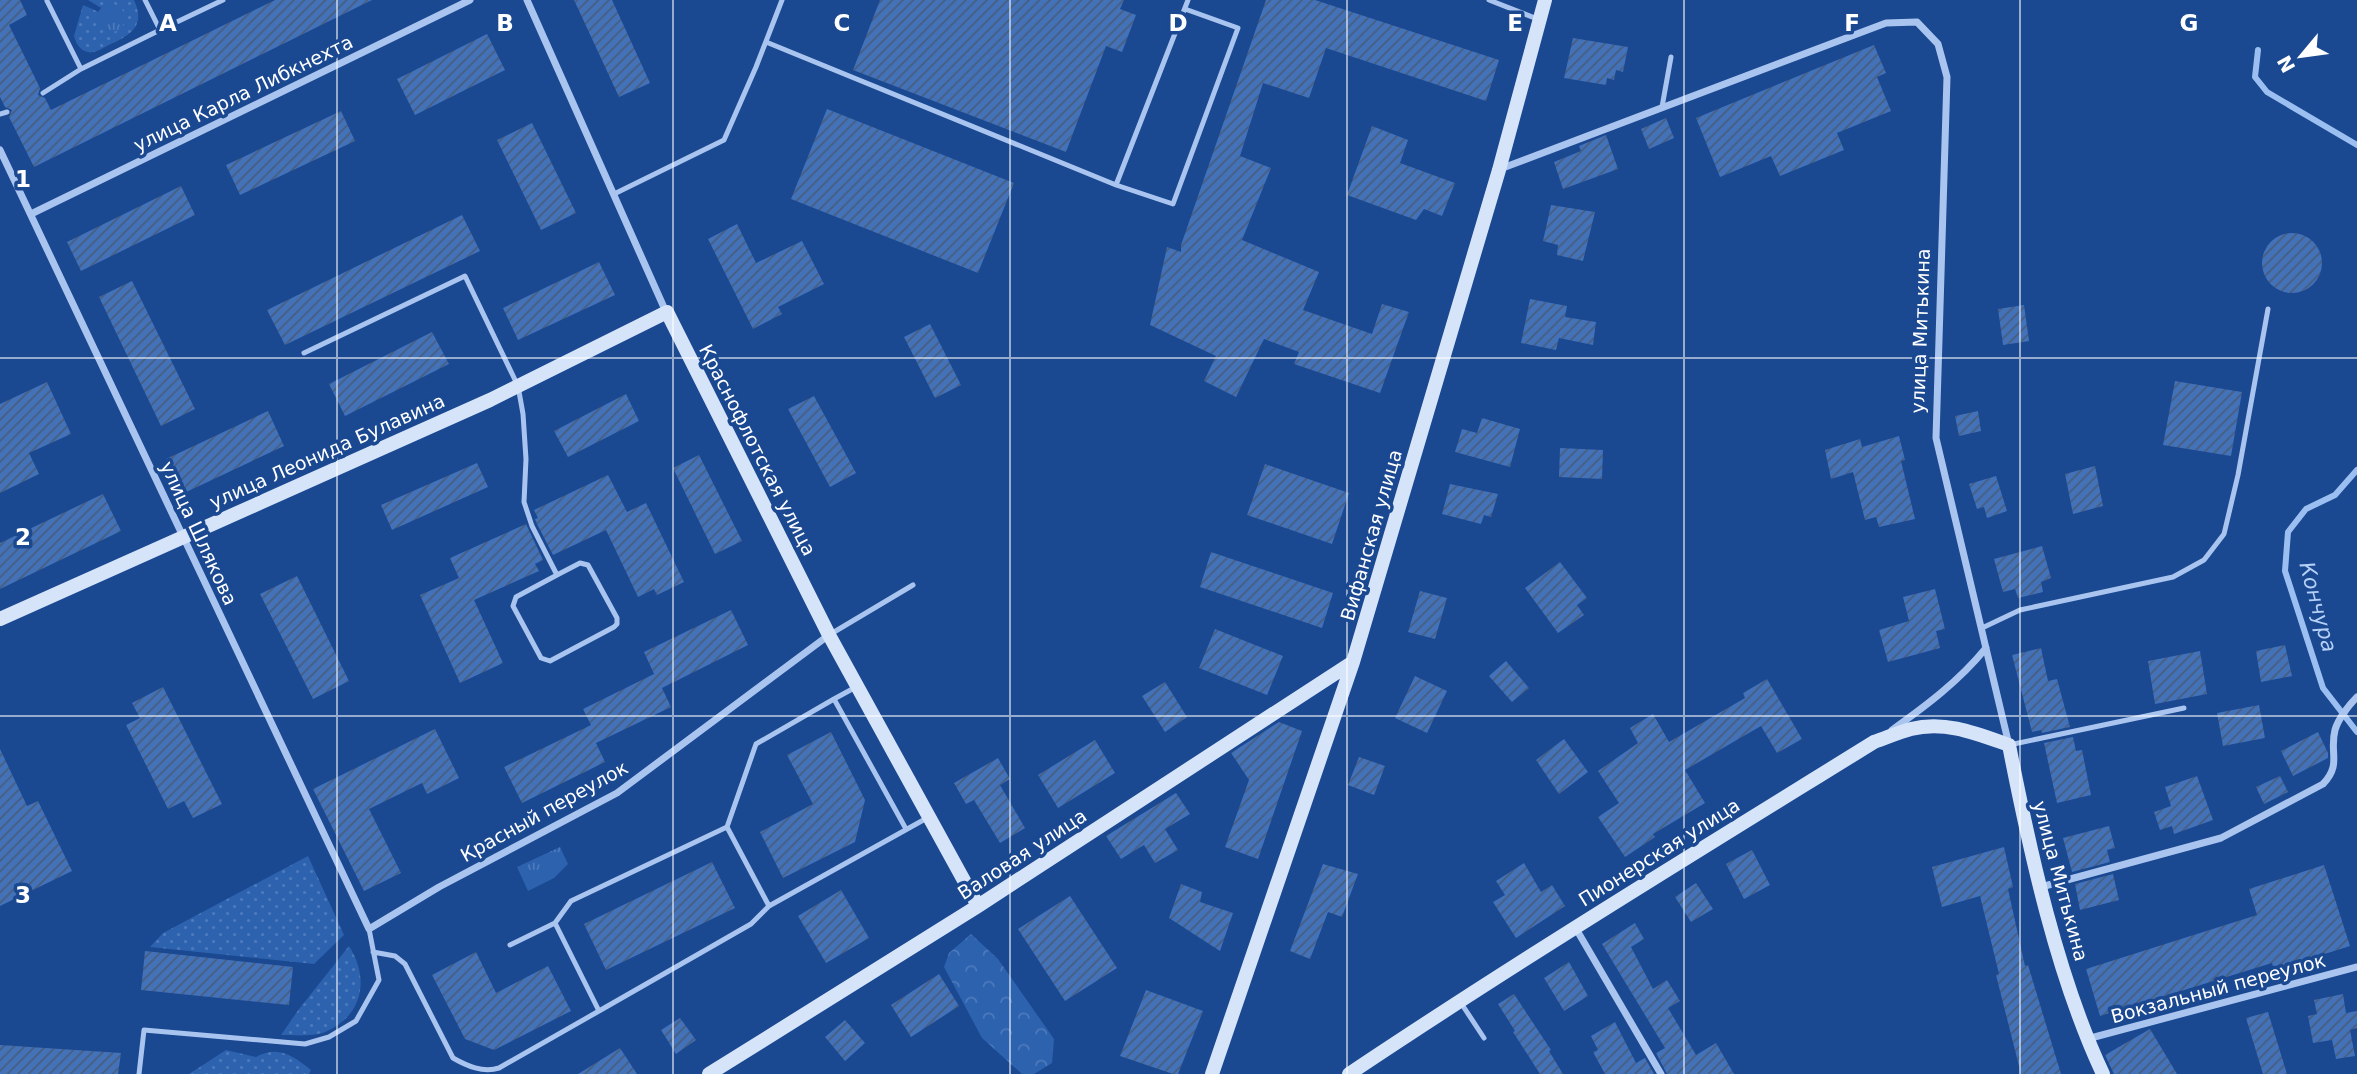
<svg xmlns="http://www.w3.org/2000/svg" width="2357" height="1074" font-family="'DejaVu Sans',sans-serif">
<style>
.grass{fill:url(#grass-dots)}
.forest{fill:url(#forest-crowns)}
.park{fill:url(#park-tufts)}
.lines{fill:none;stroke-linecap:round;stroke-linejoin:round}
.stream{stroke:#9bbff1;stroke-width:6}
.building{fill:url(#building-hatch)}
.lane{stroke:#a9c5ef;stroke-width:5}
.street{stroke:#a9c5ef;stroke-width:7}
.secondary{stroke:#d6e4fa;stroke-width:14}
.grid{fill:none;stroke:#fff;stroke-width:2;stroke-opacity:0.55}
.labels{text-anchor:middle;stroke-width:7;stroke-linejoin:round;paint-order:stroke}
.street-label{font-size:19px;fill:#fff;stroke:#1a4891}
.water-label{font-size:21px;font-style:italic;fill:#b5d0f6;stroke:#1a4891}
.grid-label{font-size:23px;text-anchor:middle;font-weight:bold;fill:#fff;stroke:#1a4891;stroke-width:7;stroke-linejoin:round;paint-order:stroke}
</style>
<defs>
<pattern id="grass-dots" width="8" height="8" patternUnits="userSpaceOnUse" patternTransform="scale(1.75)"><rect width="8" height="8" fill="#2d62af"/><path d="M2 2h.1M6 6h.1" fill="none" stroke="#4c7abb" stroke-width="1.8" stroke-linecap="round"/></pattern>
<pattern id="forest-crowns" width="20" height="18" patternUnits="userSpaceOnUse" patternTransform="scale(1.75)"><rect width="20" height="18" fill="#2d62af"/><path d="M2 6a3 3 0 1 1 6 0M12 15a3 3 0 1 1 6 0" fill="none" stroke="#4c7abb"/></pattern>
<pattern id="park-tufts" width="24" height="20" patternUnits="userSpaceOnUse" patternTransform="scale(1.75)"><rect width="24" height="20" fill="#2d62af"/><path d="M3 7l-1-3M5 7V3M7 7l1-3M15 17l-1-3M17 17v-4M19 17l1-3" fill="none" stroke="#4c7abb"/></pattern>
<pattern id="building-hatch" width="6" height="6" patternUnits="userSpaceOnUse" patternTransform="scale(1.75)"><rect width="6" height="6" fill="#4372b9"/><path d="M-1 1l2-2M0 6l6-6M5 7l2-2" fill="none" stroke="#485d7d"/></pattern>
</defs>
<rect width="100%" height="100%" fill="#1a4891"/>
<path class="grass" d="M 88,0 L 134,0 C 146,26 131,35 109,45 C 103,48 94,54 88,52 C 80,51 76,43 74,36 L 83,5 L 99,12 L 97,15 L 103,6 L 101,8 Z
M 308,856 L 344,935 L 314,964 L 150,947 L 163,933 Z
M 349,946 C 370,979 363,1016 325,1032 C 313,1037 294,1035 281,1035 L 299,1009 Z
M 226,1050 L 256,1057 C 279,1045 293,1056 311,1070 L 309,1074 L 189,1074 Z"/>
<path class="forest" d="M 971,934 L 998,959 L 1054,1039 L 1052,1063 L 1034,1074 L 1022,1074 L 982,1038 L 944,967 L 949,953 Z"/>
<path class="park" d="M97 18a14 14 0 1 1 28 0a14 14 0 1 1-28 0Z
M 560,847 L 568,864 L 554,878 L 528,891 L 517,867 Z"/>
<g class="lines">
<path class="stream" d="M 2258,50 L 2255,77 L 2267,92 L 2357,145
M 2357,470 L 2335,495 L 2306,509 L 2288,532 L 2285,571 L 2323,688 L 2357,732"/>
</g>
<path class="building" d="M 0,0 L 20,0 L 27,15 L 9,25 L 40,88 L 38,95 L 45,98 L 51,110 L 275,0 L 372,0 L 34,167 L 9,117 L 12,110 L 5,107 L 0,97 Z
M 574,0 L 612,0 L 650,83 L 619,97 Z
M 880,0 L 1124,0 L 1120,9 L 1136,15 L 1122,52 L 1106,46 L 1066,152 L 853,70 Z
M 1266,0 L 1315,0 L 1499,60 L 1486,101 L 1326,48 L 1309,98 L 1263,83 L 1240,156 L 1271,168 L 1242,240 L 1319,272 L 1303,310 L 1372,334 L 1382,304 L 1409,312 L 1380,393 L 1294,364 L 1299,352 L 1264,339 L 1236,397 L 1204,381 L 1216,356 L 1150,325 L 1167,247 L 1181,252 L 1181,245 Z
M 487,34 L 505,70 L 415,115 L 397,79 Z
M 1573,38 L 1628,47 L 1623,72 L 1616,70 L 1614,80 L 1607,78 L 1606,85 L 1564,78 Z
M 1874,45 L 1886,73 L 1877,77 L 1891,111 L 1837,133 L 1844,150 L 1780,176 L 1771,156 L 1720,177 L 1696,118 Z
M 827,109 L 1014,183 L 978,273 L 791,199 Z
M 341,111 L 355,141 L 240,195 L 226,165 Z
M 1666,118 L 1674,138 L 1649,149 L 1641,129 Z
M 532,123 L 576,213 L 541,230 L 497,140 Z
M 1372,126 L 1408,140 L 1400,163 L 1455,183 L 1442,216 L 1424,209 L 1416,220 L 1347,195 Z
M 1606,135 L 1618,169 L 1563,189 L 1554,162 L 1581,151 L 1579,146 Z
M 181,186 L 195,215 L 81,271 L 67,242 Z
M 1551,205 L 1595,212 L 1583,261 L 1557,255 L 1558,245 L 1543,241 Z
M 462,215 L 480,251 L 285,345 L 267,310 Z
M 737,224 L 756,263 L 802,241 L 824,284 L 778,307 L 782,314 L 753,329 L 708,239 Z
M2262 263a30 30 0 1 1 60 0a30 30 0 1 1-60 0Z
M 599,262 L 615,295 L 518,340 L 503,308 Z
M 132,281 L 195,409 L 161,426 L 99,297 Z
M 1530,299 L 1567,306 L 1565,317 L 1596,322 L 1593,345 L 1559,338 L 1556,350 L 1521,343 Z
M 2024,305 L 2029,341 L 2003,345 L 1998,309 Z
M 930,324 L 961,385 L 935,398 L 904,337 Z
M 432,332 L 449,364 L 345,416 L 329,384 Z
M 2175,381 L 2242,392 L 2231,456 L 2163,445 Z
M 47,382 L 71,434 L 29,453 L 39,474 L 0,493 L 0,404 Z
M 626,394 L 639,421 L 568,457 L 554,431 Z
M 814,396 L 856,473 L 830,487 L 788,409 Z
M 268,411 L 284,446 L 182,494 L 166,459 Z
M 1978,411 L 1981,431 L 1959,436 L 1955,416 Z
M 1482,418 L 1520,429 L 1510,467 L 1455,452 L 1462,429 L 1477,433 Z
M 1899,436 L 1905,460 L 1901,461 L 1915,519 L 1879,527 L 1876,517 L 1865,520 L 1853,472 L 1831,479 L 1825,450 L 1860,439 L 1862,447 Z
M 1560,448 L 1603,450 L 1602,479 L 1559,477 Z
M 699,455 L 742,541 L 715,554 L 673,468 Z
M 477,463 L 488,487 L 392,530 L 381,505 Z
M 1265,464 L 1349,493 L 1332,544 L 1247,515 Z
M 2095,466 L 2103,506 L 2073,514 L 2065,474 Z
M 608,475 L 627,512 L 646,503 L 684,582 L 657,595 L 654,589 L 638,597 L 606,530 L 553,555 L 537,524 L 535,519 L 538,518 L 534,510 Z
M 1996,476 L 2007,511 L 1987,518 L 1984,507 L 1977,509 L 1969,484 Z
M 1450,484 L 1498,494 L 1491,517 L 1484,515 L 1481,524 L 1442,514 Z
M 103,494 L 121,531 L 0,589 L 0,543 Z
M 526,524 L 543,560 L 535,564 L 539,571 L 474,600 L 503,663 L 460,683 L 420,595 L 459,578 L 450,558 Z
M 2042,546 L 2051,578 L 2041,582 L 2043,592 L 2018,598 L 2015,589 L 2003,592 L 1994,559 Z
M 1211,552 L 1333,593 L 1322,628 L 1200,587 Z
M 1560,562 L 1587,598 L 1577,605 L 1584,615 L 1558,633 L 1525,588 Z
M 297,576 L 349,681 L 313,699 L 260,594 Z
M 1935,589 L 1945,629 L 1936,631 L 1940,648 L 1888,662 L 1879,630 L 1909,621 L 1903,597 Z
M 1420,591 L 1447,598 L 1435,639 L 1408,632 Z
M 731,610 L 748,645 L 662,688 L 671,707 L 596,743 L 605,762 L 522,803 L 504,767 L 591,725 L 583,709 L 654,674 L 644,652 Z
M 1215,629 L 1283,656 L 1267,695 L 1199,668 Z
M 2285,645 L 2292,676 L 2261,682 L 2256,651 Z
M 2041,648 L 2048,681 L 2057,679 L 2070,727 L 2042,733 L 2041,730 L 2032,732 L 2012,655 Z
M 2200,651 L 2207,694 L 2155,704 L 2148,661 Z
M 1506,661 L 1529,688 L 1512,702 L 1489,676 Z
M 1415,676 L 1447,691 L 1427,733 L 1395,718 Z
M 1767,679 L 1802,739 L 1777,753 L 1761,726 L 1685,770 L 1705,803 L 1653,834 L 1655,837 L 1625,857 L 1598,817 L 1619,803 L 1598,771 L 1638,743 L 1630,728 L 1653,714 L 1669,742 L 1745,698 L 1743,693 Z
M 1165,682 L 1187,717 L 1165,732 L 1142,696 Z
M 163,687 L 222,804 L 193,818 L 184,801 L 168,809 L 126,725 L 140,718 L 132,703 Z
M 2259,705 L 2265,738 L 2223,746 L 2217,713 Z
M 1279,722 L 1302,731 L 1258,859 L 1225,847 L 1249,780 L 1231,753 Z
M 435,729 L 459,778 L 427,794 L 422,783 L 369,809 L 401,873 L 364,891 L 313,789 Z
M 831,732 L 865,800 L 855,842 L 783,878 L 760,832 L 813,804 L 787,755 Z
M 2318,732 L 2328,753 L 2328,758 L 2293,776 L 2281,751 Z
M 2073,737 L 2076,751 L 2082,750 L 2091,795 L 2057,803 L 2044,743 Z
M 1564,739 L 1588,772 L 1559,794 L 1536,760 Z
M 1095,740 L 1115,773 L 1058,808 L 1038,775 Z
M 0,749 L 27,806 L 38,801 L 72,871 L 0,906 Z
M 1359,757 L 1385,766 L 1374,795 L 1348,785 Z
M 998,758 L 1010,779 L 1000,785 L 1025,828 L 1000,843 L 974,800 L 966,804 L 954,783 Z
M 2197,776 L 2213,820 L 2174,834 L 2172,826 L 2160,830 L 2154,812 L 2171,806 L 2165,787 Z
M 2280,776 L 2288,792 L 2264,804 L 2256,787 Z
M 1176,793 L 1190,814 L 1165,829 L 1178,850 L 1155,863 L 1144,845 L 1121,859 L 1106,836 Z
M 2109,826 L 2115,848 L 2107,850 L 2110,862 L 2072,872 L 2063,838 Z
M 2004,847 L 2013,887 L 2008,889 L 2025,966 L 2028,965 L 2061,1074 L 2021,1074 L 1996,975 L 1999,974 L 1980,896 L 1942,907 L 1932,867 Z
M 1752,850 L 1770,885 L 1744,899 L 1726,864 Z
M 712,862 L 735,908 L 606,970 L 584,924 Z
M 1524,863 L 1541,892 L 1552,885 L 1565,906 L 1516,938 L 1493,902 L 1505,895 L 1496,881 Z
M 1323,864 L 1358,874 L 1342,917 L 1328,912 L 1310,959 L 1290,951 Z
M 2324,865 L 2350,946 L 2274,970 L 2272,963 L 2100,1016 L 2086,969 L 2257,915 L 2249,889 Z
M 2113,874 L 2119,900 L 2080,910 L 2075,884 Z
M 1696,883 L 1713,909 L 1691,922 L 1675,897 Z
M 1181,884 L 1202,892 L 1200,902 L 1233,913 L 1220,951 L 1169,918 Z
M 841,890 L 869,938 L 826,963 L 798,916 Z
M 1070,896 L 1117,968 L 1065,1001 L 1018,929 Z
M 1635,923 L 1644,939 L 1631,947 L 1653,989 L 1667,980 L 1680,1001 L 1668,1008 L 1696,1055 L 1716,1043 L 1734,1074 L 1667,1074 L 1656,1053 L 1665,1048 L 1602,944 Z
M 145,951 L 293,967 L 289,1005 L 141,990 Z
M 476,952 L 496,993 L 548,966 L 571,1011 L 494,1050 L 465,1039 L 432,975 Z
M 1569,962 L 1588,996 L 1564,1011 L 1544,978 Z
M 939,974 L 959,1006 L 911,1037 L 891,1005 Z
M 1146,990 L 1203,1011 L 1178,1074 L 1173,1074 L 1120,1056 Z
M 1514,994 L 1551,1050 L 1549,1051 L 1563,1074 L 1540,1074 L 1513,1032 L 1515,1031 L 1498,1004 Z
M 2343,994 L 2346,1013 L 2357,1011 L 2357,1028 L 2350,1030 L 2355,1056 L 2336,1059 L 2332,1040 L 2313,1043 L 2308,1016 L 2317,1014 L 2314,1000 Z
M 2268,1012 L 2287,1074 L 2263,1074 L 2246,1018 Z
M 680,1018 L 696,1040 L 676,1054 L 661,1030 Z
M 845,1020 L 865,1043 L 845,1061 L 825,1037 Z
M 1615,1022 L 1636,1063 L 1645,1058 L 1654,1074 L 1605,1074 L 1593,1052 L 1598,1050 L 1591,1036 Z
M 2150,1029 L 2177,1074 L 2114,1074 L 2105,1055 Z
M 0,1045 L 121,1053 L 118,1074 L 0,1074 Z
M 620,1048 L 637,1074 L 578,1074 Z"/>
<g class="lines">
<path class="lane" d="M 1489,0 L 1540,20
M 47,1 L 81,69 L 160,30 L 145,0
M 160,30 L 223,0
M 766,42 L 1116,185 L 1188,0
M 43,93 L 81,69
M 1662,107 L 1671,57
M 0,114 L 7,112
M 1116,185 L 1173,204 L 1238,28 L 1185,9
M 614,194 L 724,140 L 756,67 L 782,0
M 304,353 L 465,276 L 518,386 L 523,414 L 526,459 L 524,502 L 532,526 L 557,575 L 516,597 L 513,606 L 541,658 L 550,661 L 614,627 L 617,624 L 617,618 L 588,565 L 580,563 L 557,575
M 1982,628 L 2020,610 L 2173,577 L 2204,560 L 2224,534 L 2238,475 L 2268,309
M 829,635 L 913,585
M 834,699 L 856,687
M 2009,745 L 2184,708
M 727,827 L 756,744 L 834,699 L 906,829
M 510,945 L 555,923
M 373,952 L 395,956 L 405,964 L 453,1058 C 467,1066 483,1073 499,1068 L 599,1011 L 555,923 L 571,901 L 727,827 L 769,906 L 927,818
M 1461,1003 L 1484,1038
M 599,1011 L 751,924 L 769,906
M 139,1074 L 144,1030 L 305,1044 L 329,1037 L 356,1021 L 379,980 L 369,929"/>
<path class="street" d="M 527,0 L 666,312
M 0,150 L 369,929 L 439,887 L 617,793 L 829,635
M 1500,169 L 1886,23 L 1917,22 L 1938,44 L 1947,77 L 1936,438 L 2009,745
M 31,214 L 470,0
M 1892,730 C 1927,705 1959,681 1986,648
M 2041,887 L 2221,838 L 2323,784 C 2342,764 2329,753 2335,730 C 2338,719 2349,705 2357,697
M 1575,927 L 1661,1074
M 2087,1039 L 2357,967"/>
<path class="secondary" d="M 0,619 L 490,400 L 667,312 L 829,635 L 978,906
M 709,1074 L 978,906 L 1353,662
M 1212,1074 L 1353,662 L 1499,170 L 1545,0
M 1349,1074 C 1521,959 1698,851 1874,742 C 1886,738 1899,732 1911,729 C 1945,720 1978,734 2009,745 C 2030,852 2057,976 2103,1074"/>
</g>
<path class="grid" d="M 337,0 L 337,1074M 673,0 L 673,1074M 1010,0 L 1010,1074M 1347,0 L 1347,1074M 1684,0 L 1684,1074M 2020,0 L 2020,1074M 0,358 L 2357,358M 0,716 L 2357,716"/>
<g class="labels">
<g class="street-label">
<text transform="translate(243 93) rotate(-26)" y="7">улица Карла Либкнехта</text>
<text transform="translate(1920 331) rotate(-88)" y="7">улица Митькина</text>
<text transform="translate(758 450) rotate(63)" y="7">Краснофлотская улица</text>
<text transform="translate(327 451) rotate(-24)" y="7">улица Леонида Булавина</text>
<text transform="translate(199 533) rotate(65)" y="7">улица Шлякова</text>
<text transform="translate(1371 535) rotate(-74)" y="7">Вифанская улица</text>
<text transform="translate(544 811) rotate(-29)" y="7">Красный переулок</text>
<text transform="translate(1659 852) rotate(-32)" y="7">Пионерская улица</text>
<text transform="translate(1022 854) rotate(-33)" y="7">Валовая улица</text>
<text transform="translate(2061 881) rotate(75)" y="7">улица Митькина</text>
<text transform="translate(2218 988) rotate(-15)" y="7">Вокзальный переулок</text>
</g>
<g class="water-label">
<text transform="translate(2318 607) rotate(75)" y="7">Кончура</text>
</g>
</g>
<g class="grid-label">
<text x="168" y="31">A</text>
<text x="505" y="31">B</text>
<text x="842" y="31">C</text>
<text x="1178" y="31">D</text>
<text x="1515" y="31">E</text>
<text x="1852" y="31">F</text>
<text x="2189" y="31">G</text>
<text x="23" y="187">1</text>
<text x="23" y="545">2</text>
<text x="23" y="903">3</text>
</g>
<g transform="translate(2301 56) rotate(241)" stroke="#1a4891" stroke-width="5" paint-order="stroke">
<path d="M0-5L12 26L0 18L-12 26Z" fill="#ffffff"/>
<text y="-10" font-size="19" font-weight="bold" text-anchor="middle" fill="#ffffff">N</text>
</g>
</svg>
